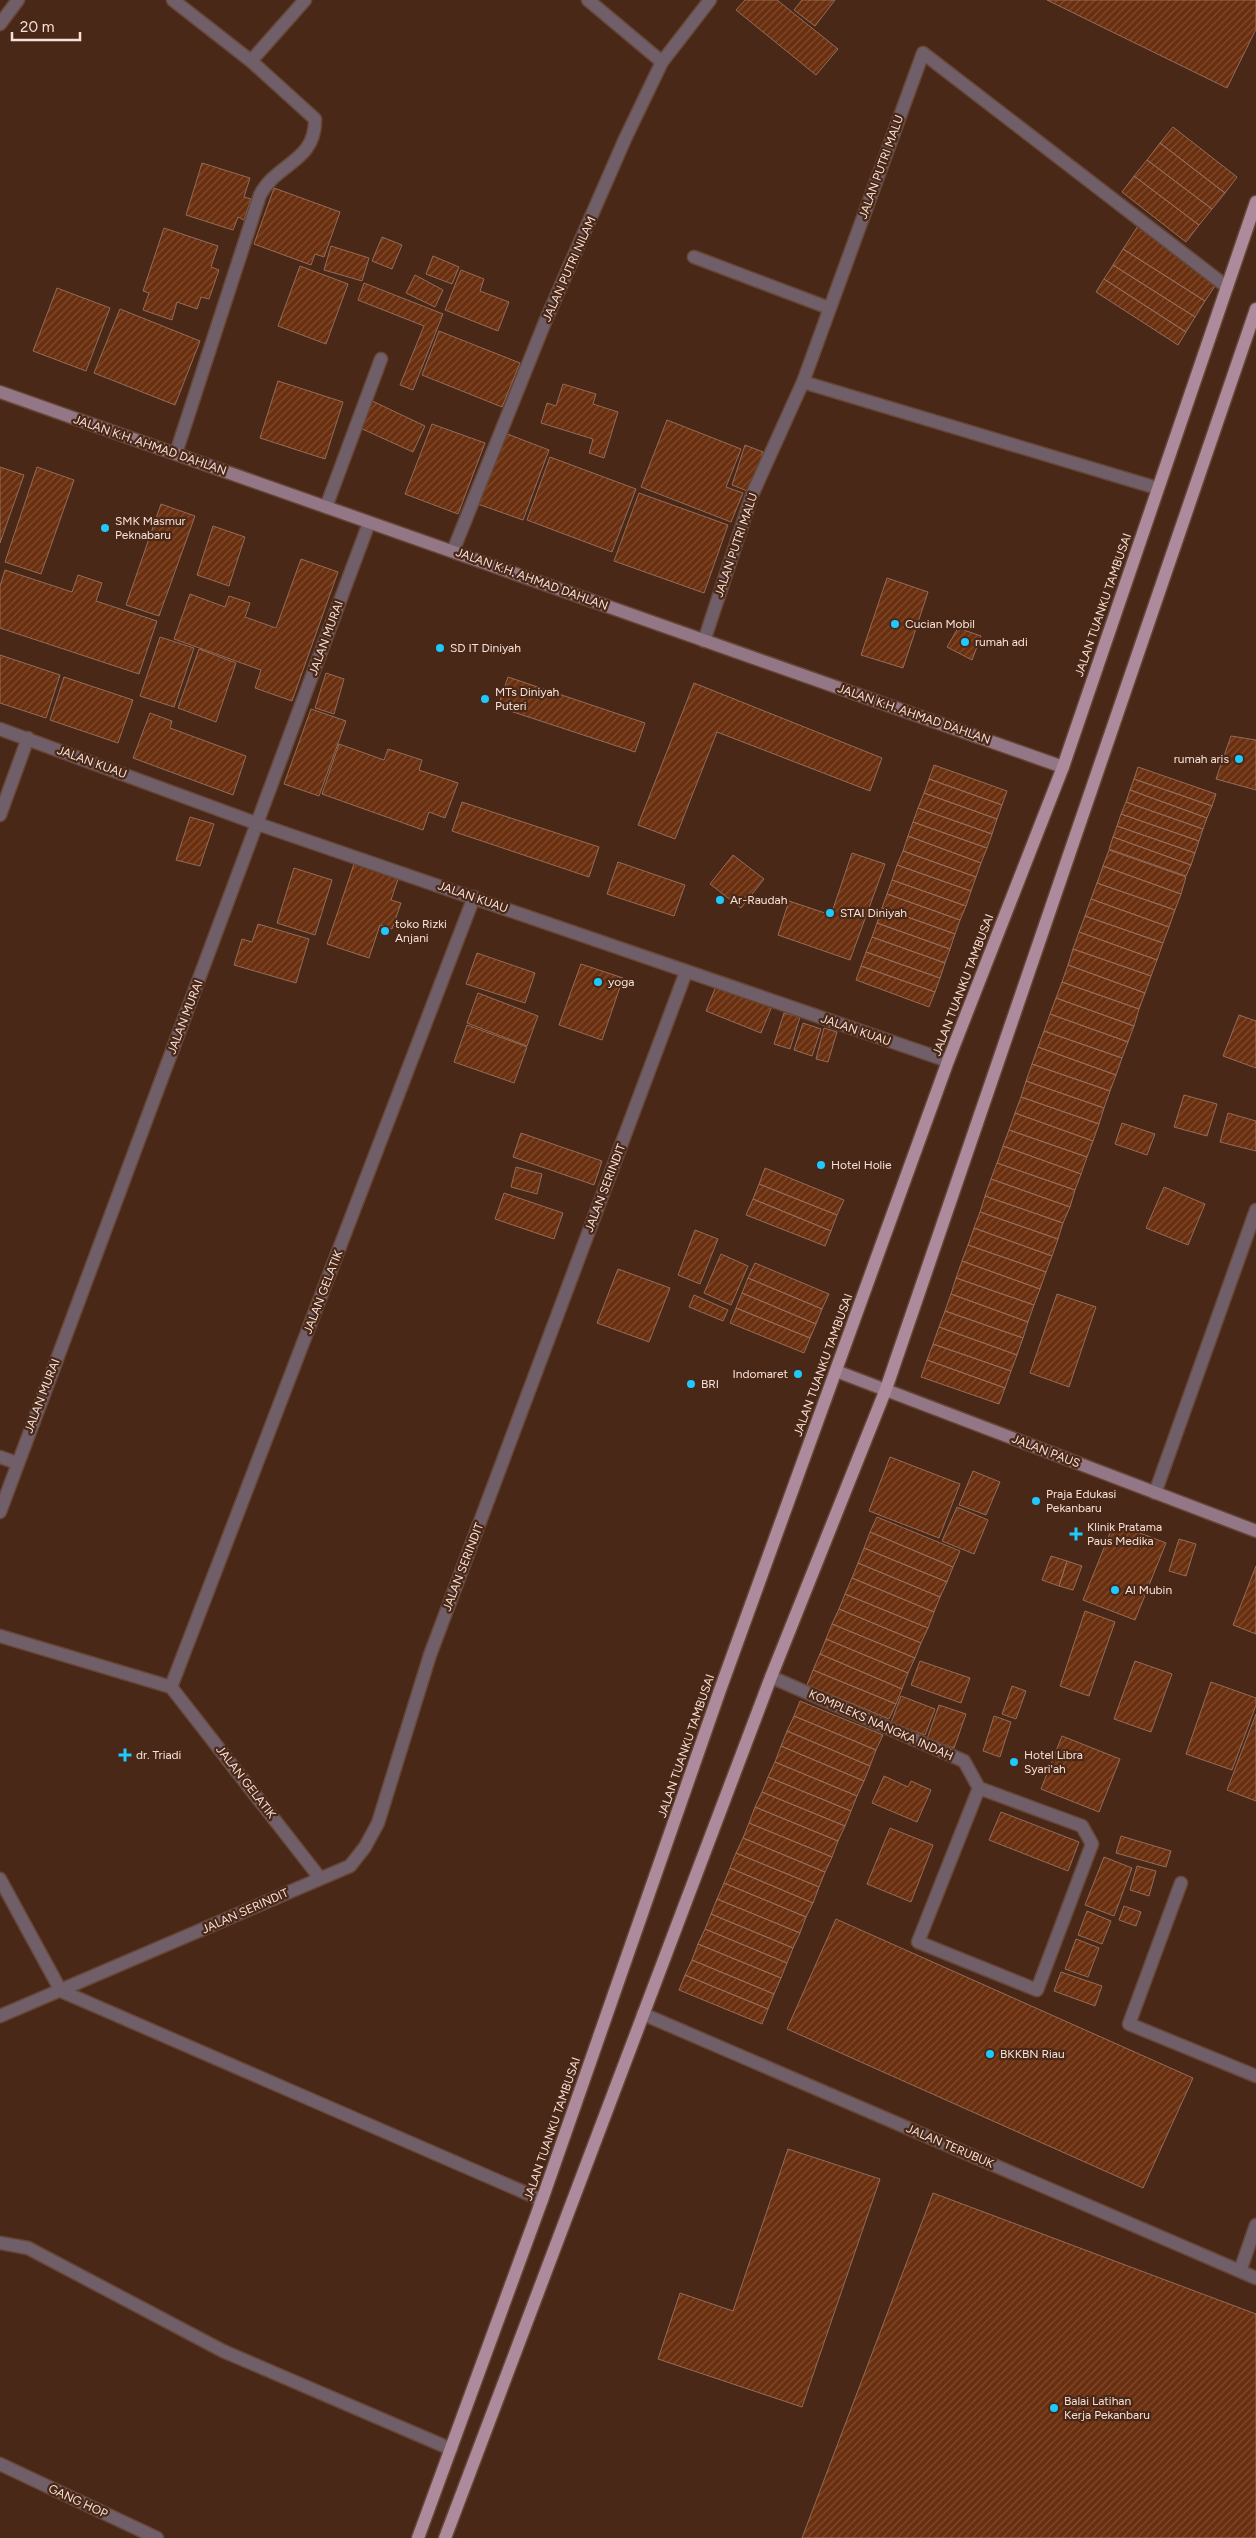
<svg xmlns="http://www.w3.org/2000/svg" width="1256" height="2538" font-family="Figtree,sans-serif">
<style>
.building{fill:url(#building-hatch);stroke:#936c5a}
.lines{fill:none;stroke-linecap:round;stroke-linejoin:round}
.minor-casing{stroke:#664637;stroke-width:15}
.secondary-casing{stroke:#664637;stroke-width:15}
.primary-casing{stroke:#664637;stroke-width:15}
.minor{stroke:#705f68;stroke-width:12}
.secondary{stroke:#937786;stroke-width:12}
.primary{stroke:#ad8a9c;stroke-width:12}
.poi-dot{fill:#1fc9fd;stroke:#4a2818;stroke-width:2}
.labels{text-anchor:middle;stroke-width:4.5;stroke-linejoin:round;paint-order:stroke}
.street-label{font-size:12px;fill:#f8e1d7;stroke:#4a2818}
.poi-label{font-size:12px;fill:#f8e1d7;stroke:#4a2818;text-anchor:start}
</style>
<defs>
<pattern id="building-hatch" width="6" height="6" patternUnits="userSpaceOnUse" patternTransform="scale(1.25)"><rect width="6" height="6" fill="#6a2f0f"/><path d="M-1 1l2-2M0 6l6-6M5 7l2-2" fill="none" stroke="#804d31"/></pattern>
</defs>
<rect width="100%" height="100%" fill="#4a2818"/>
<path class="building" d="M 745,0 L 777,0 L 838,49 L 816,75 L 736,10 Z
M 802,0 L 835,0 L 815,26 L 794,10 Z
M 1047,0 L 1256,0 L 1256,29 L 1227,88 Z
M 1173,127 L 1237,177 L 1225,193 L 1160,143 Z
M 1160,143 L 1225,193 L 1212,209 L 1147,160 Z
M 1147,160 L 1212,209 L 1199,225 L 1134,176 Z
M 202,163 L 250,178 L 244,197 L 251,199 L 244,220 L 238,217 L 233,230 L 186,215 Z
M 1134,176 L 1199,225 L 1186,242 L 1122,192 Z
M 274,188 L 340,212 L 324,257 L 315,254 L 311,265 L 254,244 Z
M 1140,223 L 1217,283 L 1205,301 L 1123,249 Z
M 164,228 L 218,246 L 211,267 L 219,270 L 209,299 L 201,297 L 197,309 L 177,302 L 172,320 L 143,310 L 149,293 L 143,291 Z
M 382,237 L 402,245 L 392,269 L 372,261 Z
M 331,246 L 369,258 L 362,281 L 324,270 Z
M 1123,249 L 1205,301 L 1195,317 L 1113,265 Z
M 433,256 L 459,267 L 452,284 L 426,274 Z
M 1113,265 L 1195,317 L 1186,332 L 1104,279 Z
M 300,266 L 348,284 L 326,344 L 278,326 Z
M 461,270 L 484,279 L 480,291 L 509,302 L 498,331 L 445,310 Z
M 415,275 L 443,290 L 435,307 L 406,293 Z
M 1104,279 L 1186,332 L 1178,345 L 1096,292 Z
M 364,283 L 443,314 L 413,390 L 400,385 L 424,326 L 358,300 Z
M 57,288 L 110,308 L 86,371 L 33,351 Z
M 120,309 L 200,341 L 175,405 L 94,373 Z
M 439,331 L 520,363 L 502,407 L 422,375 Z
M 278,381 L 343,402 L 325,459 L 260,438 Z
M 563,384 L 596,394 L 593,404 L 618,412 L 604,458 L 589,453 L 593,439 L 541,423 L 547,403 L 556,406 Z
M 368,399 L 425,426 L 413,452 L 358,427 Z
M 667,420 L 741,449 L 726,487 L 743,493 L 731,522 L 641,487 Z
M 432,424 L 485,443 L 458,514 L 405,494 Z
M 502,432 L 549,450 L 523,520 L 475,503 Z
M 745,445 L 763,452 L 750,492 L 732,485 Z
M 550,457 L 636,489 L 612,552 L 527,520 Z
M 0,467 L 24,475 L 0,543 Z
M 37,467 L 74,480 L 41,574 L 5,562 Z
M 639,493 L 728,525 L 704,593 L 614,561 Z
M 161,504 L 195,516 L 159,616 L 126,605 Z
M 213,526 L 245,537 L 229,586 L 197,575 Z
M 301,559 L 338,572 L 292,701 L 255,688 L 261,670 L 174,639 L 190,594 L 225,607 L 229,596 L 250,603 L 245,617 L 276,628 Z
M 5,570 L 72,592 L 78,575 L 102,583 L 96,601 L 157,621 L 139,674 L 0,628 L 0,586 Z
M 887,578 L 928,592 L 903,668 L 861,655 Z
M 958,628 L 981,636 L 972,660 L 947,647 Z
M 160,637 L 194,648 L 174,707 L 140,696 Z
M 199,649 L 236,663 L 216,722 L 178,708 Z
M 0,655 L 60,675 L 46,718 L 0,703 Z
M 326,673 L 344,679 L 334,714 L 315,708 Z
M 64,677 L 133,700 L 118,743 L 50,720 Z
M 508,677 L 645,723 L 635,752 L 498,707 Z
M 694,683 L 882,758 L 870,791 L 717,732 L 675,839 L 638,825 Z
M 311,709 L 346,721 L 319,796 L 284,784 Z
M 150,713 L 172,721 L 170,728 L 246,756 L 233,795 L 133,758 Z
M 1231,736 L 1256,740 L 1256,790 L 1216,779 Z
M 339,744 L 384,760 L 388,749 L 422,760 L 419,770 L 458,783 L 445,818 L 429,812 L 423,830 L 322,794 Z
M 934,765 L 1007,791 L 1002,805 L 929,779 Z
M 1138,767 L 1216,794 L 1212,806 L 1134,779 Z
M 929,779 L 1002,805 L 997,819 L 924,793 Z
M 1134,779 L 1212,806 L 1207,818 L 1130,790 Z
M 1130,790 L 1207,818 L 1203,829 L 1126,802 Z
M 924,793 L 997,819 L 992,834 L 918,808 Z
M 462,802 L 599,847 L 589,877 L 452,831 Z
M 1126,802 L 1203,829 L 1199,841 L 1121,814 Z
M 918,808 L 992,834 L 987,848 L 913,822 Z
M 1121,814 L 1199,841 L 1195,853 L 1117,826 Z
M 190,817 L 214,824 L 200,866 L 176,860 Z
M 913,822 L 987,848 L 981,863 L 908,836 Z
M 1117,826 L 1195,853 L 1191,865 L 1113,837 Z
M 908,836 L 981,863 L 976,877 L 903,851 Z
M 1113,837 L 1191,865 L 1186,876 L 1109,849 Z
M 1109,850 L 1186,877 L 1181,894 L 1103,866 Z
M 903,851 L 976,877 L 971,891 L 897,865 Z
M 852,853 L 885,864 L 850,960 L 778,935 L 789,901 L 831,915 Z
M 733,855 L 764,879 L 741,908 L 710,884 Z
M 356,858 L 400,873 L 391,900 L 401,903 L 392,929 L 380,925 L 369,958 L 327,944 Z
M 618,862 L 685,885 L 674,916 L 607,894 Z
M 897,865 L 971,891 L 966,906 L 892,880 Z
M 1103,866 L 1181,894 L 1175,910 L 1097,883 Z
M 294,868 L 332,880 L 315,935 L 277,923 Z
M 892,880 L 966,906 L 960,920 L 887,894 Z
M 1097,883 L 1175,910 L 1169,927 L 1091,899 Z
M 887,894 L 960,920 L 955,934 L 882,908 Z
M 1091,899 L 1169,927 L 1163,943 L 1085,916 Z
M 882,908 L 955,934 L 950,949 L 877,923 Z
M 1085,916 L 1163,943 L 1157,960 L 1079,932 Z
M 877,923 L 950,949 L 945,963 L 872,937 Z
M 258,924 L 309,939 L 296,983 L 234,965 L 242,939 L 252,942 Z
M 1079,932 L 1157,960 L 1151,976 L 1073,949 Z
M 872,937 L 945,963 L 940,978 L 866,952 Z
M 1073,949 L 1151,976 L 1145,993 L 1068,965 Z
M 866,952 L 940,978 L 935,992 L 861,966 Z
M 477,953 L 535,973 L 525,1003 L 466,984 Z
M 581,964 L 623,978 L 602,1040 L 559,1025 Z
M 1068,965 L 1145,993 L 1139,1009 L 1062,982 Z
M 861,966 L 935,992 L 929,1007 L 856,980 Z
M 1062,982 L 1139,1009 L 1134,1026 L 1056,998 Z
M 717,984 L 772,1006 L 761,1033 L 706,1011 Z
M 478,993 L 538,1016 L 527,1046 L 467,1023 Z
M 1056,998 L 1134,1026 L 1128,1042 L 1050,1014 Z
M 784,1013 L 800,1017 L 790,1049 L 774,1044 Z
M 1050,1014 L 1128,1042 L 1122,1058 L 1044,1031 Z
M 1239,1015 L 1256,1021 L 1256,1068 L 1223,1056 Z
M 803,1023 L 821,1029 L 812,1056 L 794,1050 Z
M 467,1025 L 527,1047 L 514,1083 L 454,1062 Z
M 824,1028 L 837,1032 L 828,1062 L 816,1059 Z
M 1044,1031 L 1122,1058 L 1116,1075 L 1038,1047 Z
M 1038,1047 L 1116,1075 L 1110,1091 L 1032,1064 Z
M 1032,1064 L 1110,1091 L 1104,1108 L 1026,1081 Z
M 1026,1081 L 1104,1108 L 1099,1124 L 1021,1097 Z
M 1184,1095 L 1217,1104 L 1207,1136 L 1174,1127 Z
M 1021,1097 L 1099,1124 L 1093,1141 L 1015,1113 Z
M 1015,1113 L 1093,1141 L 1087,1157 L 1009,1130 Z
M 1228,1113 L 1256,1121 L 1256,1151 L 1220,1142 Z
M 1122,1123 L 1155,1134 L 1147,1155 L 1115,1144 Z
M 1009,1130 L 1087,1157 L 1081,1174 L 1003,1146 Z
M 521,1133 L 602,1161 L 594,1185 L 513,1157 Z
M 1003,1146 L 1081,1174 L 1075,1190 L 997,1163 Z
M 997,1163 L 1075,1190 L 1070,1207 L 991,1179 Z
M 516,1167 L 542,1174 L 537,1194 L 511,1187 Z
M 765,1168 L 844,1200 L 837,1215 L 759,1184 Z
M 991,1179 L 1070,1207 L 1063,1223 L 985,1196 Z
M 759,1184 L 837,1215 L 831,1231 L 753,1199 Z
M 1164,1187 L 1205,1204 L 1188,1245 L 1146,1228 Z
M 504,1193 L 563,1213 L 554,1239 L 495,1219 Z
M 985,1196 L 1063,1223 L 1058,1239 L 980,1212 Z
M 753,1199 L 831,1231 L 825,1246 L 746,1215 Z
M 980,1212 L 1058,1239 L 1052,1256 L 974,1228 Z
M 974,1228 L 1052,1256 L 1046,1272 L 968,1245 Z
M 695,1230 L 718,1239 L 700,1284 L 678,1275 Z
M 968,1245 L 1046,1272 L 1040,1289 L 962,1261 Z
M 721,1254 L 748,1266 L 731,1305 L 704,1293 Z
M 962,1261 L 1040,1289 L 1034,1305 L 956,1278 Z
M 755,1263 L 829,1294 L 822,1309 L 748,1278 Z
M 618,1269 L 670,1288 L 649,1342 L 597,1323 Z
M 748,1278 L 822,1309 L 816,1324 L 742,1293 Z
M 956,1278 L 1034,1305 L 1028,1322 L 951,1294 Z
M 742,1293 L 816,1324 L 810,1338 L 736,1308 Z
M 951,1294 L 1028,1322 L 1023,1338 L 945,1311 Z
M 1057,1294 L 1096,1307 L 1069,1387 L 1030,1373 Z
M 694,1295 L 728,1310 L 723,1321 L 689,1307 Z
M 736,1308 L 810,1338 L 804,1353 L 730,1323 Z
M 945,1311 L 1023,1338 L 1017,1355 L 939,1327 Z
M 939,1327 L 1017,1355 L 1011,1371 L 933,1344 Z
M 933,1344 L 1011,1371 L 1005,1388 L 927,1360 Z
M 927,1360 L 1005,1388 L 999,1404 L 921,1377 Z
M 890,1457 L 960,1484 L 939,1538 L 869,1511 Z
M 973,1471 L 1000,1482 L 986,1515 L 959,1505 Z
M 957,1507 L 988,1520 L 974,1554 L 942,1541 Z
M 877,1517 L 960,1551 L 953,1567 L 870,1532 Z
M 1114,1523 L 1166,1543 L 1135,1620 L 1083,1600 Z
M 870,1532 L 953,1567 L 947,1582 L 864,1548 Z
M 1179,1539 L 1196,1544 L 1186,1576 L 1169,1571 Z
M 864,1548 L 947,1582 L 940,1597 L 858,1563 Z
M 1051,1556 L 1067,1561 L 1059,1586 L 1042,1580 Z
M 1067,1561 L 1082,1566 L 1073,1590 L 1059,1586 Z
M 858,1563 L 940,1597 L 934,1612 L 852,1578 Z
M 1256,1566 L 1256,1634 L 1233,1625 Z
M 852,1578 L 934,1612 L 928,1628 L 845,1594 Z
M 845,1594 L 928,1628 L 921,1643 L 839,1609 Z
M 839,1609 L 921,1643 L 915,1658 L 832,1624 Z
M 1085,1611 L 1115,1622 L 1089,1696 L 1060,1686 Z
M 832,1624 L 915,1658 L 908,1673 L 826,1639 Z
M 826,1639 L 908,1673 L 902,1689 L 820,1654 Z
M 820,1654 L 902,1689 L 896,1704 L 813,1670 Z
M 920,1661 L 970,1678 L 961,1703 L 911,1685 Z
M 1135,1661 L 1172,1674 L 1151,1732 L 1114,1719 Z
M 813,1670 L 896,1704 L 889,1719 L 807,1685 Z
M 1211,1682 L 1256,1698 L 1256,1705 L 1232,1770 L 1186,1754 Z
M 1012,1686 L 1026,1691 L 1016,1719 L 1002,1714 Z
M 901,1696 L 935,1709 L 925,1735 L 891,1723 Z
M 800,1701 L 883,1735 L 876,1750 L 794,1716 Z
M 939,1705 L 966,1714 L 954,1748 L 927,1739 Z
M 1256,1714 L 1256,1801 L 1227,1790 Z
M 794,1716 L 876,1750 L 870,1766 L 787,1731 Z
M 994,1716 L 1011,1722 L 1000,1757 L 983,1751 Z
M 787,1731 L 870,1766 L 864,1781 L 781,1746 Z
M 1062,1736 L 1120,1759 L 1099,1812 L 1041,1789 Z
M 781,1746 L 864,1781 L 857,1796 L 775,1762 Z
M 775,1762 L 857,1796 L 851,1811 L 768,1777 Z
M 884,1776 L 908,1787 L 911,1781 L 931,1790 L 917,1822 L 872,1803 Z
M 768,1777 L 851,1811 L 845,1826 L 762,1792 Z
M 762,1792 L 845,1826 L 838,1841 L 755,1807 Z
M 755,1807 L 838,1841 L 832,1857 L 749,1823 Z
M 1001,1812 L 1079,1842 L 1068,1871 L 989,1840 Z
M 749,1823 L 832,1857 L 825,1872 L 743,1838 Z
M 890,1828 L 933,1845 L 911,1902 L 867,1884 Z
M 1121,1836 L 1171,1851 L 1166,1867 L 1116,1853 Z
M 743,1838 L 825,1872 L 819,1887 L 736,1853 Z
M 736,1853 L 819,1887 L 813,1903 L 730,1868 Z
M 1104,1857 L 1132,1868 L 1114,1916 L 1085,1905 Z
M 1137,1866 L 1156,1871 L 1149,1896 L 1130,1890 Z
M 730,1868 L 813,1903 L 806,1917 L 724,1883 Z
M 724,1883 L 806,1917 L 800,1933 L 717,1899 Z
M 717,1899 L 800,1933 L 793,1948 L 711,1914 Z
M 1124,1906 L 1141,1912 L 1136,1926 L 1119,1920 Z
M 1087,1911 L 1111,1921 L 1102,1944 L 1078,1935 Z
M 711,1914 L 793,1948 L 787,1963 L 705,1929 Z
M 836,1919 L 1193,2078 L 1143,2188 L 787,2029 Z
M 705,1929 L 787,1963 L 781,1978 L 698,1944 Z
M 1076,1939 L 1099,1948 L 1088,1977 L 1065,1969 Z
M 698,1944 L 781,1978 L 774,1994 L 692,1960 Z
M 692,1960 L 774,1994 L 768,2009 L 685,1975 Z
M 1061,1972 L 1102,1986 L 1095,2006 L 1054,1991 Z
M 685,1975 L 768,2009 L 762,2024 L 679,1990 Z
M 788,2149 L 880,2179 L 802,2407 L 658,2359 L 680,2293 L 733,2311 Z
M 933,2193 L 1256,2314 L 1256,2538 L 802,2538 Z"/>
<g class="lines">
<defs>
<path id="minor" d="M 173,0 L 251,61 L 315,119 C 316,162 276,163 260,195 L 176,453
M 588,0 L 662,62
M 0,24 L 18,0
M 251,61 L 305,0
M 694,257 L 829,308
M 803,382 L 1157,488
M 326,507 L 381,359
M 453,551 L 545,322 L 625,139 L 662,62 L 710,0
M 704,641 L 752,495 L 803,382 L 923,53 L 1227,287
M 0,729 L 258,824 L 948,1061
M 0,815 L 28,738
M 0,1457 L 17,1463
M 1155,1493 L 1256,1210
M 0,1512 L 369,523
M 0,1636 L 171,1687 L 320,1878
M 771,1677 L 964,1761 L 979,1788 L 1082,1826 L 1092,1844 L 1037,1990 L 918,1942 L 979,1788
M 171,1687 L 474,897
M 0,1879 L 61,1991 L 542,2200
M 1181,1883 L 1129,2024 L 1256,2076
M 643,2014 L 1256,2278
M 0,2016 L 350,1866 L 365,1847 L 378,1823 L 430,1655 L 686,972
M 0,2243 L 28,2248 L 223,2351 L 451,2449
M 1240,2271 L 1256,2225
M 0,2464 L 157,2538"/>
<path id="secondary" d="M 0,392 L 1063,767
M 836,1371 L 1256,1531"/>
<path id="primary" d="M 418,2538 L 542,2200 L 720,1690 L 948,1061 L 1063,767 L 1256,202
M 445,2538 L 771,1677 L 886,1389 L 1256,309"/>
</defs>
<use href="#minor" class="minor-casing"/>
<use href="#secondary" class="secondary-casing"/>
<use href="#primary" class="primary-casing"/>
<use href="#minor" class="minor"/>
<use href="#secondary" class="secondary"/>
<use href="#primary" class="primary"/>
</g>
<g class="poi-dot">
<circle cx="105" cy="528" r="5"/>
<circle cx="895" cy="624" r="5"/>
<circle cx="965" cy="642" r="5"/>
<circle cx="440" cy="648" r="5"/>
<circle cx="485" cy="699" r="5"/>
<circle cx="1239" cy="759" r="5"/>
<circle cx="720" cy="900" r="5"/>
<circle cx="830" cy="913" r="5"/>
<circle cx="385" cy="931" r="5"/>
<circle cx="598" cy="982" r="5"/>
<circle cx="821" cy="1165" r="5"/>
<circle cx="798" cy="1374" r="5"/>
<circle cx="691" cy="1384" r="5"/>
<circle cx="1036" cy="1501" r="5"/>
<path d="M1073.5 1526.5h5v5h5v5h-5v5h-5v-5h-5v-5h5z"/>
<circle cx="1115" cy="1590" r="5"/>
<path d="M122.5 1747.5h5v5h5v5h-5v5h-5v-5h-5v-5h5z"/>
<circle cx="1014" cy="1762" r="5"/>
<circle cx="990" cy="2054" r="5"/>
<circle cx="1054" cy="2408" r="5"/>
</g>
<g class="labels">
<g class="street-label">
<text transform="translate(881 167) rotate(-70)" y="4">JALAN PUTRI MALU</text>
<text transform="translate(569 269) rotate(-66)" y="4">JALAN PUTRI NILAM</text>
<text transform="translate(150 445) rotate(19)" y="4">JALAN K.H. AHMAD DAHLAN</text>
<text transform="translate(736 545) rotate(-71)" y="4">JALAN PUTRI MALU</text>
<text transform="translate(532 579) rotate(20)" y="4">JALAN K.H. AHMAD DAHLAN</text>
<text transform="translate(1103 605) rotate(-71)" y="4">JALAN TUANKU TAMBUSAI</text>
<text transform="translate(326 638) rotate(-70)" y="4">JALAN MURAI</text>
<text transform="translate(914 714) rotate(19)" y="4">JALAN K.H. AHMAD DAHLAN</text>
<text transform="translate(92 762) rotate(20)" y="4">JALAN KUAU</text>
<text transform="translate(473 897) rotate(19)" y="4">JALAN KUAU</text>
<text transform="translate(963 985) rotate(-69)" y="4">JALAN TUANKU TAMBUSAI</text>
<text transform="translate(185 1017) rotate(-69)" y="4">JALAN MURAI</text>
<text transform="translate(856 1030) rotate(19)" y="4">JALAN KUAU</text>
<text transform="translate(605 1188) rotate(-69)" y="4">JALAN SERINDIT</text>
<text transform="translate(323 1292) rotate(-69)" y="4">JALAN GELATIK</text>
<text transform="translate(823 1365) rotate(-70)" y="4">JALAN TUANKU TAMBUSAI</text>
<text transform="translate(42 1396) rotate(-69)" y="4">JALAN MURAI</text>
<text transform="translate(1046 1451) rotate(21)" y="4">JALAN PAUS</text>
<text transform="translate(463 1567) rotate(-69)" y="4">JALAN SERINDIT</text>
<text transform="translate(881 1725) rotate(24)" y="4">KOMPLEKS NANGKA INDAH</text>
<text transform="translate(686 1746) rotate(-71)" y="4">JALAN TUANKU TAMBUSAI</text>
<text transform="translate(246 1782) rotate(52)" y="4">JALAN GELATIK</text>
<text transform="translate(245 1911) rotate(-24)" y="4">JALAN SERINDIT</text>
<text transform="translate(552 2129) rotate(-71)" y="4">JALAN TUANKU TAMBUSAI</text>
<text transform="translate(950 2146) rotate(23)" y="4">JALAN TERUBUK</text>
<text transform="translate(78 2501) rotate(25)" y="4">GANG HOP</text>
</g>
<g class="poi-label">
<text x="115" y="525">SMK Masmur<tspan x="115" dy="14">Peknabaru</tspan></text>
<text x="905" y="628">Cucian Mobil</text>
<text x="975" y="646">rumah adi</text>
<text x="450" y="652">SD IT Diniyah</text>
<text x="495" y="696">MTs Diniyah<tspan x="495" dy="14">Puteri</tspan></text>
<text x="1229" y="763" text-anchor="end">rumah aris</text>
<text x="730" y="904">Ar-Raudah</text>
<text x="840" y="917">STAI Diniyah</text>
<text x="395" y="928">toko Rizki<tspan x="395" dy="14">Anjani</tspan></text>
<text x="608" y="986">yoga</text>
<text x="831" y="1169">Hotel Holie</text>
<text x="788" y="1378" text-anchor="end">Indomaret</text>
<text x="701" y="1388">BRI</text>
<text x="1046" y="1498">Praja Edukasi<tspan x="1046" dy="14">Pekanbaru</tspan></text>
<text x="1087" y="1531">Klinik Pratama<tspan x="1087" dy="14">Paus Medika</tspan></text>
<text x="1125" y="1594">Al Mubin</text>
<text x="136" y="1759">dr. Triadi</text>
<text x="1024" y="1759">Hotel Libra<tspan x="1024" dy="14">Syari'ah</tspan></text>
<text x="1000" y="2058">BKKBN Riau</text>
<text x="1064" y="2405">Balai Latihan<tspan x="1064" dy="14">Kerja Pekanbaru</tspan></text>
</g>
</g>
<path d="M12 32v8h68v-8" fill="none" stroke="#f8e1d7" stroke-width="2.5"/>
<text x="20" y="32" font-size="15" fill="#f8e1d7" stroke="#4a2818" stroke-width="4" paint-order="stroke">20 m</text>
</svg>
